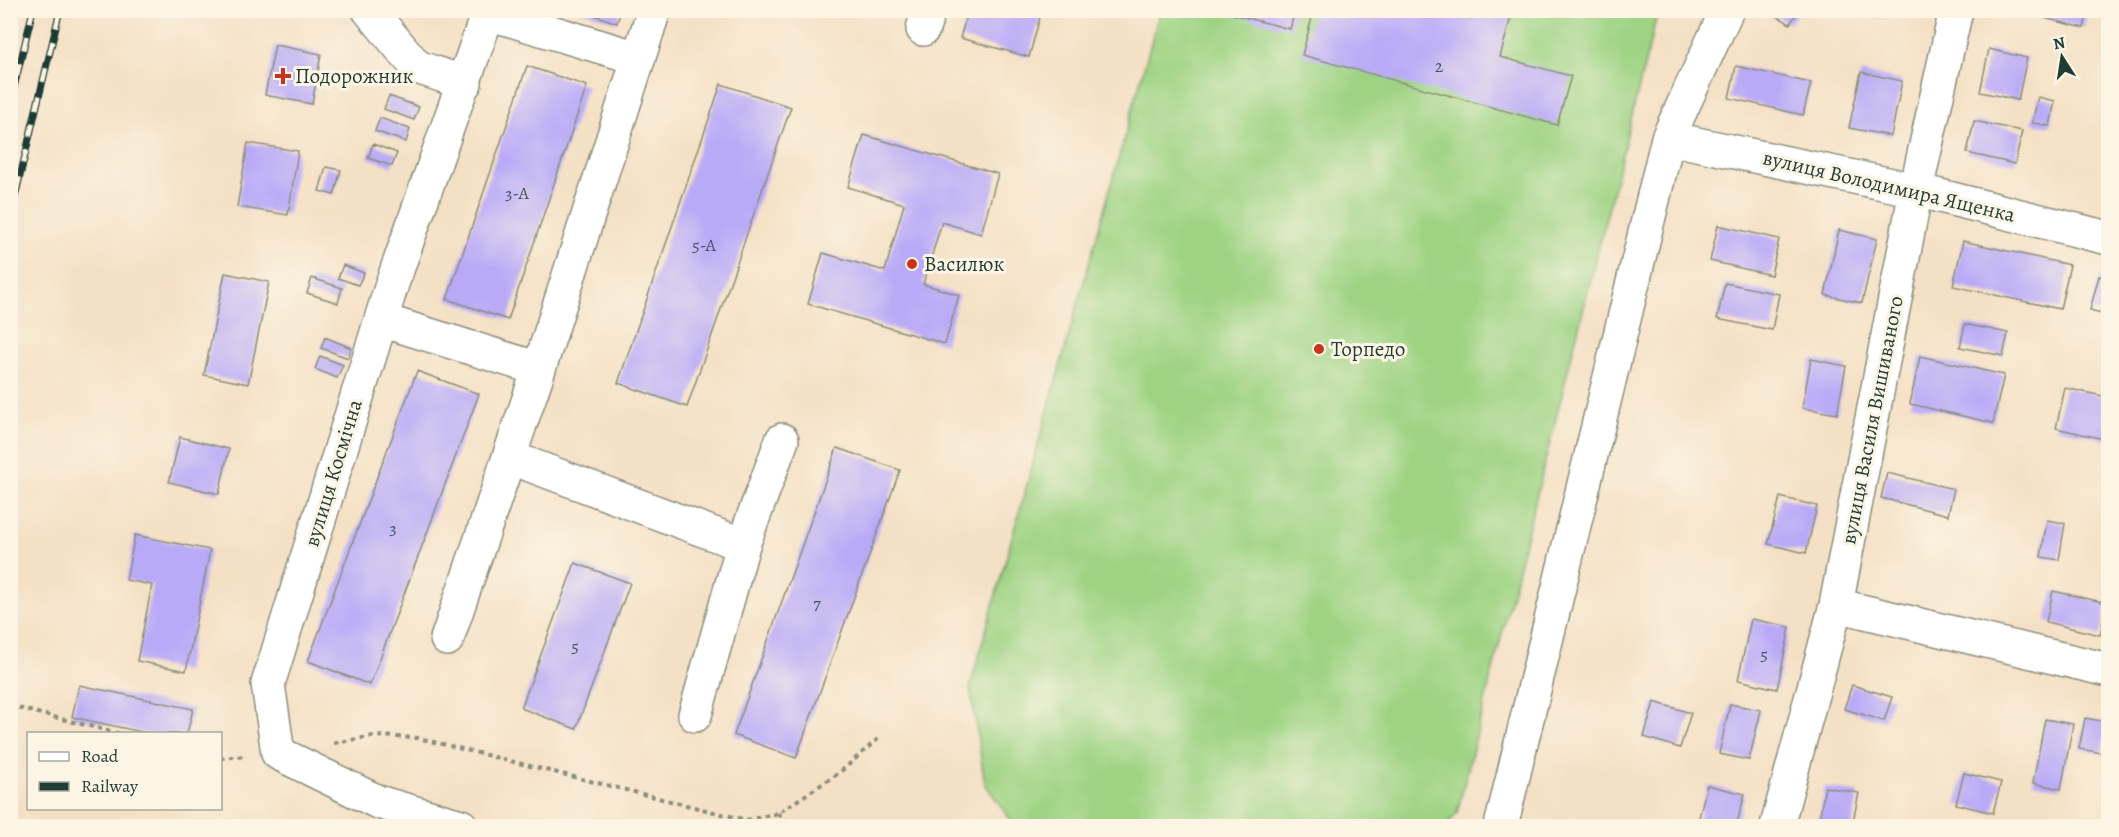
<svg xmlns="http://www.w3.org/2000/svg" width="2119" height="837" font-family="Alegreya,serif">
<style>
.grass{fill:#9ed383;stroke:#5e885c;stroke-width:1.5}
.building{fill:#b9aaf7}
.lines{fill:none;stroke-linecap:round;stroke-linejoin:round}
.minor-casing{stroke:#8a8e7c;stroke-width:36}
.path{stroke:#8a8e7c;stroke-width:4;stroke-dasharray:4.5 4.5;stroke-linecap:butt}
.minor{stroke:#fff;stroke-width:33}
.rail-casing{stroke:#1f3d34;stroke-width:7}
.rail{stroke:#fcf5e5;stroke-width:4.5;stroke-dasharray:14;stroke-linecap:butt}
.poi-dot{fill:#c8321e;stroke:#fcf5e5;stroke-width:2}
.labels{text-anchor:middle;stroke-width:6;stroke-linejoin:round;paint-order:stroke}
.number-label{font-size:18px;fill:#465865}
.poi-label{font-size:21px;fill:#1f3d34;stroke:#fcf5e5;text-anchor:start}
.street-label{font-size:21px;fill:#1f3d34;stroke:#fcf5e5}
</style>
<rect width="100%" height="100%" fill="#fcf5e5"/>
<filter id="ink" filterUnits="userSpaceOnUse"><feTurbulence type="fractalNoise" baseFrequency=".0167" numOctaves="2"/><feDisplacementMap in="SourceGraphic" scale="12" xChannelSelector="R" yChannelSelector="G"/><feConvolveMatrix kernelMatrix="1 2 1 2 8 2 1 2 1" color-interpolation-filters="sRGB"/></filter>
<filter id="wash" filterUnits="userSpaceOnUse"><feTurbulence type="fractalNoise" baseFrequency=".008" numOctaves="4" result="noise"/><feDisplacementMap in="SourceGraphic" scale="24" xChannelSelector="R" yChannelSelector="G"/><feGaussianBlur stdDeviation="1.35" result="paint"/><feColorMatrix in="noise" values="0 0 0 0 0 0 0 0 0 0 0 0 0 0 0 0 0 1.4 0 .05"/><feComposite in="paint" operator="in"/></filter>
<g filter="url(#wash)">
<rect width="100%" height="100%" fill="#f4e0c4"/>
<path class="grass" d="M 1160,11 L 1658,11 L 1457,813 L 1446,826 L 1015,826 L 985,784 L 970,687 Z"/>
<g id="blocks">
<path class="building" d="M 580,10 L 621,10 L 617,23 Z
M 968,10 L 1042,10 L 1029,57 L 960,38 Z
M 1216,10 L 1295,10 L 1290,29 Z
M 1314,10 L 1513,10 L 1500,57 L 1571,76 L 1557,125 L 1302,55 Z
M 1767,10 L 1799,10 L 1790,24 Z
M 1862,10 L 1886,10 L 1883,18 Z
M 2033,10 L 2088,10 L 2084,28 L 2032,15 Z
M 275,45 L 321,54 L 312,104 L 265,95 Z
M 1989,49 L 2027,58 L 2018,100 L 1980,92 Z
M 527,66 L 587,86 L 508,320 L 447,299 Z
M 1736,66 L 1811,83 L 1803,115 L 1729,98 Z
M 1861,72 L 1902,81 L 1891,136 L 1849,128 Z
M 721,84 L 791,107 L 687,407 L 618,383 Z
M 389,96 L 419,107 L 414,120 L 384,109 Z
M 2038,97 L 2055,101 L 2050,126 L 2032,123 Z
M 380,118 L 410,129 L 406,142 L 375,131 Z
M 1974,121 L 2022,131 L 2015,164 L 1967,153 Z
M 864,135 L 998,174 L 981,234 L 942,222 L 923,284 L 959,295 L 945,344 L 808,304 L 823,253 L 885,271 L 904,204 L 848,187 Z
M 248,143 L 298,151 L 288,215 L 237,207 Z
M 373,144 L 397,153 L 392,166 L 368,158 Z
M 326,167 L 341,170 L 334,195 L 319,191 Z
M 1718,225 L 1779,239 L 1771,275 L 1710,261 Z
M 1839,230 L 1877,239 L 1862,303 L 1825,295 Z
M 1963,241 L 2070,265 L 2060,309 L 1953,286 Z
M 343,265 L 364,273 L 358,285 L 338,278 Z
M 225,273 L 269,282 L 248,384 L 204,375 Z
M 2099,276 L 2108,278 L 2108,315 L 2090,310 Z
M 312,278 L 342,288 L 338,303 L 307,293 Z
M 1725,283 L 1779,294 L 1772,330 L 1717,319 Z
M 1965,324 L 2008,333 L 2003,356 L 1960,347 Z
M 325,337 L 351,348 L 348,358 L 321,348 Z
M 320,356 L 343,365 L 337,378 L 315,369 Z
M 1920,356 L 2004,375 L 1993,423 L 1910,404 Z
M 1811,359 L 1846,366 L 1837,414 L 1802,408 Z
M 417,371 L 479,394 L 370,685 L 308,661 Z
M 2065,388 L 2108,397 L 2108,440 L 2056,428 Z
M 180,437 L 229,449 L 219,494 L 169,482 Z
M 837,448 L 900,470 L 796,758 L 734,735 Z
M 1887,473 L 1954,489 L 1948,515 L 1881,498 Z
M 1780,497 L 1817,506 L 1806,553 L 1768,544 Z
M 2047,520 L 2065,523 L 2059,560 L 2041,557 Z
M 135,535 L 210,550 L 186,671 L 137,661 L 152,585 L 126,580 Z
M 575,563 L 630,583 L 576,729 L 521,708 Z
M 2053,591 L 2107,603 L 2100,635 L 2046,622 Z
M 1751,619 L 1790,627 L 1777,689 L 1738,680 Z
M 79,685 L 193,709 L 187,734 L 151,734 L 72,717 Z
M 1852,685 L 1892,697 L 1884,721 L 1844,709 Z
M 1654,702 L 1691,713 L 1680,748 L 1644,737 Z
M 1730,704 L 1761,710 L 1749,760 L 1719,754 Z
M 2085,718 L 2107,722 L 2102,753 L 2079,749 Z
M 2045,719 L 2073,724 L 2061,789 L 2033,783 Z
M 1964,773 L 2001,782 L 1993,813 L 1956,804 Z
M 1707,785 L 1745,794 L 1736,826 L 1697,826 Z
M 1825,787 L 1859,793 L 1852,826 L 1818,825 Z"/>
</g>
</g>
<g filter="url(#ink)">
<use href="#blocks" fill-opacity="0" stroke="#8a8e7c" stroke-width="1.5"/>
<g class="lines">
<defs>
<path id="minor" d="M 369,10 L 417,67 L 465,83
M 488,13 L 638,58
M 923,29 L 929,10
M 1668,138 L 1916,190 L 2108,238
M 381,320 L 539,369
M 509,457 L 743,545
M 1836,605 L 2108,670
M 447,639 L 539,369 L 654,10
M 695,715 L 743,545 L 782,440
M 461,826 L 378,802 L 278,753 L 268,684 L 392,284 L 489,10
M 1501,826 L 1668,138 L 1727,10
M 1777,826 L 1836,605 L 1916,190 L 1956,10"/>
</defs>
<use href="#minor" class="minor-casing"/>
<path class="path" d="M 10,706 L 121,734
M 334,743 L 374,736 L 418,738 L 746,820 L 778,813 L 839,773 L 879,738
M 220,758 L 247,756
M 778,813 L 790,826"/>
<use href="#minor" class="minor"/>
<defs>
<path id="rail" d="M 10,104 L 33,10
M 10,218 L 60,10"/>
</defs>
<use href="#rail" class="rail-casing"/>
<use href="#rail" class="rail"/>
</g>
</g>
<g class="poi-dot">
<path d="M280 67h6v6h6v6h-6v6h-6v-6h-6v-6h6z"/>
<circle cx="912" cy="264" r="6"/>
<circle cx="1319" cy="349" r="6"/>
</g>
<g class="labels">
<g class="number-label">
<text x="1439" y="72">2</text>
<text x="517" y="199">3-А</text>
<text x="704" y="251">5-А</text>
<text x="393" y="534">3</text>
<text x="817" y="609">7</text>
<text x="575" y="652">5</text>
<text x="1764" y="660">5</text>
</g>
<g class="poi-label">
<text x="295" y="83">Подорожник</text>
<text x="924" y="271">Василюк</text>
<text x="1331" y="356">Торпедо</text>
</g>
<g class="street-label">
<text transform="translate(1889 186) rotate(13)" y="7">вулиця Володимира Ященка</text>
<text transform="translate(1872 420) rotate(-79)" y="7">вулиця Василя Вишиваного</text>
<text transform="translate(333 473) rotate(-73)" y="7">вулиця Космічна</text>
</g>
</g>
<rect width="2119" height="837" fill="none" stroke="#fcf5e5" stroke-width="36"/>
<rect x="27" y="732" width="195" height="78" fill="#fcf5e5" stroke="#a4ab9e" stroke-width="1.5"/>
<rect x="39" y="752" width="30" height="9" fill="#ffffff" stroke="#a4ab9e" stroke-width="1.5"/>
<text x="81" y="762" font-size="18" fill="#1f3d34">Road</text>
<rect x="39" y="782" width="30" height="9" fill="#1f3d34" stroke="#a4ab9e" stroke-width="1.5"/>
<text x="81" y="792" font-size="18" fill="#1f3d34">Railway</text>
<g transform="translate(2062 57) rotate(348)" stroke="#fcf5e5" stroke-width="4.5" paint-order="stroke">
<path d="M0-4.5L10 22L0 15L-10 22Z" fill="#1f3d34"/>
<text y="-9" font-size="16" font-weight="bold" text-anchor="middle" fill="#1f3d34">N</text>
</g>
</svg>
